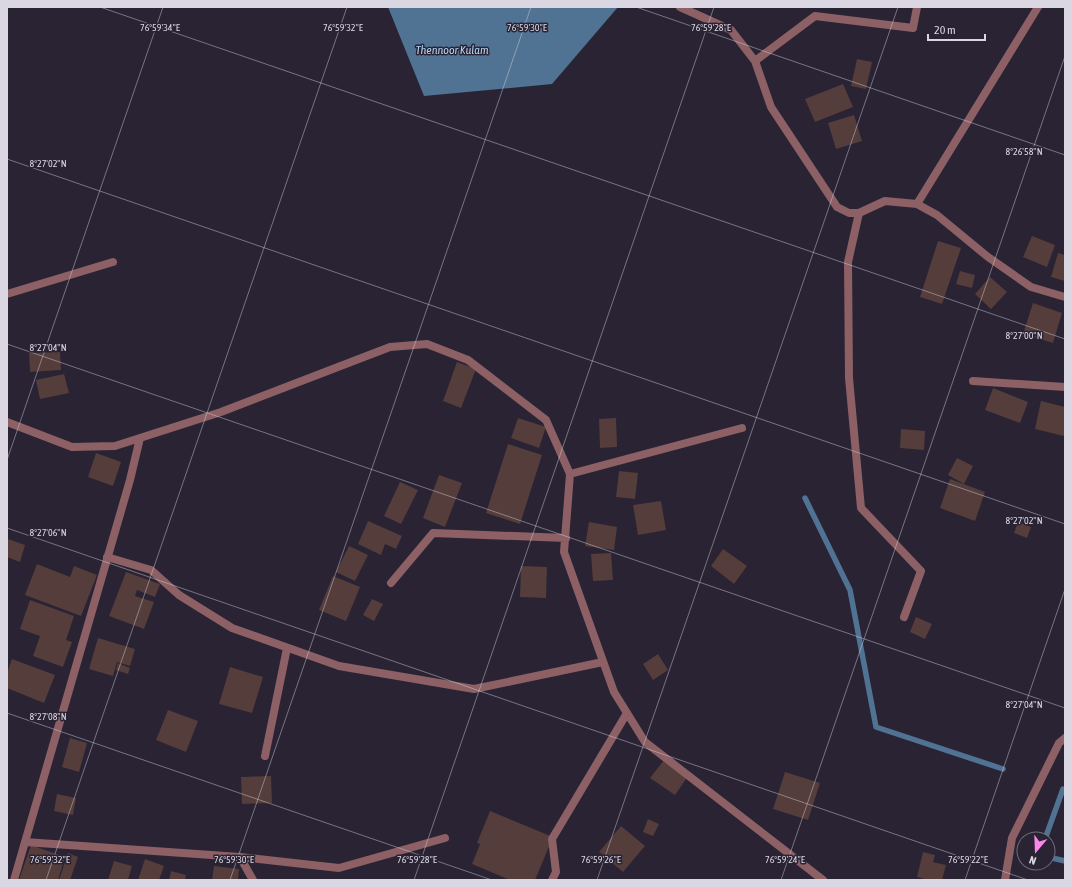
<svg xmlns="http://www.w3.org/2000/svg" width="1072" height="887" font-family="'Asap Condensed',sans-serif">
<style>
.water{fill:#507394}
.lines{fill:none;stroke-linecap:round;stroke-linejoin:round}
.stream{stroke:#507394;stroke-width:5.5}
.building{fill:#543d3b}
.minor{stroke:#8c6064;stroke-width:8}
.ticks{fill:none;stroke:#dad6e2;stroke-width:1;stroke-opacity:0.45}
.labels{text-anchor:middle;stroke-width:3;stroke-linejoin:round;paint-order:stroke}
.water-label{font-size:12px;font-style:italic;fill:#b3d5f5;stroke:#292334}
.ticks-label{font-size:10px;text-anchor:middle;fill:#dad6e2;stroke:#292334;stroke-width:3;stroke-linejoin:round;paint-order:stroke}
</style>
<rect width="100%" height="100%" fill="#292334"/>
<path class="water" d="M 388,7 L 618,7 L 552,84 L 424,96 Z"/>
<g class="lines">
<path class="stream" d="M 805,498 L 850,590 L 876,727 L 1003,769
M 1045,839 L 1063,789
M 1048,857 L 1065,861"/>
</g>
<path class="building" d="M 857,59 L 872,62 L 866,89 L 851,86 Z
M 843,84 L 853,107 L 815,122 L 805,99 Z
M 854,115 L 862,141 L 836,149 L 828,123 Z
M 1032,236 L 1055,245 L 1047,267 L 1023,257 Z
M 938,241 L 961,248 L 942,304 L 920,297 Z
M 1058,253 L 1065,255 L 1065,281 L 1051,277 Z
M 960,271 L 975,275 L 972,288 L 956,284 Z
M 990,277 L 1007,292 L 991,309 L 975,294 Z
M 1033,303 L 1062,313 L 1053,343 L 1023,334 Z
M 60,352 L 61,370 L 30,372 L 29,353 Z
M 457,362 L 476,369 L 461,408 L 443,401 Z
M 64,374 L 69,393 L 40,399 L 36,380 Z
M 993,388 L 1028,402 L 1020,423 L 985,410 Z
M 1041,401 L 1065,407 L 1064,436 L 1035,429 Z
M 518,418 L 546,427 L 539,448 L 511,438 Z
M 616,418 L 617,447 L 600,448 L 599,419 Z
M 901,429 L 925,431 L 924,450 L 900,448 Z
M 508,444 L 542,455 L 520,524 L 486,513 Z
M 96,453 L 121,462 L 113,486 L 88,477 Z
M 957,458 L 973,466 L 964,484 L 948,475 Z
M 619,471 L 638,473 L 635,499 L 616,497 Z
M 439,475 L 462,483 L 445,527 L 423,518 Z
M 950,479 L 985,492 L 975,521 L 940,508 Z
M 400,482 L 418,490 L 401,524 L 384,516 Z
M 661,501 L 666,530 L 638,535 L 633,505 Z
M 368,521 L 402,536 L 396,549 L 385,544 L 381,555 L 358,544 Z
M 589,522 L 617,527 L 614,550 L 585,546 Z
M 1018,522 L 1031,527 L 1027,538 L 1014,533 Z
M 8,539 L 25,545 L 20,562 L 7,557 Z
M 349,546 L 368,555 L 355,581 L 336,572 Z
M 723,549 L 747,566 L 734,584 L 711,566 Z
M 611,553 L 613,580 L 593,581 L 591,554 Z
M 37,564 L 70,577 L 74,566 L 97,575 L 81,616 L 25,595 Z
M 521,566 L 547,567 L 546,598 L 520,597 Z
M 126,572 L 160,584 L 155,597 L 137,590 L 135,596 L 154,602 L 144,629 L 109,616 Z
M 333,576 L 360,587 L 346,621 L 319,610 Z
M 372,599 L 383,604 L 374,621 L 363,615 Z
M 30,600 L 74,616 L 66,640 L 72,642 L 63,667 L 33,656 L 40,636 L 20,629 Z
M 916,617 L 932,624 L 925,639 L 910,632 Z
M 98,638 L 135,649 L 130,666 L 117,662 L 113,676 L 89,669 Z
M 658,654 L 668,670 L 653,680 L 643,664 Z
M 12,659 L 55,675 L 44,703 L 7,688 L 7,673 Z
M 118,663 L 130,668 L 128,674 L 116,670 Z
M 230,667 L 263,677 L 252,713 L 219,704 Z
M 168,710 L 198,721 L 186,752 L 156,740 Z
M 70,738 L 87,743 L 79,772 L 62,767 Z
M 665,759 L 688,776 L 675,795 L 650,778 Z
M 785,772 L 820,783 L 808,820 L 773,809 Z
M 271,776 L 272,803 L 242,804 L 241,777 Z
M 57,794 L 76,798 L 73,815 L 54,811 Z
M 490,811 L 553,837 L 535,880 L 510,880 L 472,864 L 480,844 L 477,843 Z
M 648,819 L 659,824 L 653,836 L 643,832 Z
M 621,826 L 645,846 L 623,872 L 599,852 Z
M 31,845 L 65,857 L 58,880 L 19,880 Z
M 923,852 L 935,855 L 933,862 L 946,865 L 942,880 L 928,880 L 917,877 Z
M 68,853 L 78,857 L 70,880 L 59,880 Z
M 145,859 L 164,866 L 159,880 L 138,880 Z
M 114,861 L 132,866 L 128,880 L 108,880 Z
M 214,866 L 239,869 L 238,880 L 212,880 Z
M 171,871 L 186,875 L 185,880 L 169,880 Z"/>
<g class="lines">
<path class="minor" d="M 680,7 L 731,30 L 755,61 L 771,107 L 837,207 L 849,213 L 859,213 L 885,201 L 917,204 L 937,215 L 988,257 L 1031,287 L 1065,297
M 755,61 L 815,16 L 913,28 L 917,7
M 917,204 L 1038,7
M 859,213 L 848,262 L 849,378 L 861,508 L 921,571 L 904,617
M 7,294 L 113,262
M 973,381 L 1065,387
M 7,422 L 72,447 L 115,446 L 221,412 L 390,347 L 427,344 L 468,360 L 546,420 L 570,474 L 564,552 L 614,692 L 645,742 L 823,880
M 570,474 L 742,428
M 107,557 L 151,570 L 179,595 L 232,628 L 339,666 L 474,689 L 603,662
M 391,583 L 433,533 L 566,538
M 265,756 L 287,648
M 25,842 L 240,857 L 339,868 L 445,838
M 240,857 L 253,880
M 14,880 L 130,480 L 140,438
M 552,880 L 556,872 L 552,839 L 627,713
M 1005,880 L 1012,838 L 1059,743 L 1065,738"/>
</g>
<path class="ticks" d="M 100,7 L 1065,339M 636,7 L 1065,155M 7,159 L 1065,524M 7,344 L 1065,708M 7,460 L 163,7M 7,528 L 1028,880M 7,713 L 492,880M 46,880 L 347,7M 230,880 L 531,7M 414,880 L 714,7M 597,880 L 898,7M 781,880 L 1065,56M 965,880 L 1065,589"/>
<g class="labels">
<g class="water-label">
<text x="452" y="54">Thennoor Kulam</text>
</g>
</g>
<g class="ticks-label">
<text x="343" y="31">76°59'32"E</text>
<text x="527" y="31">76°59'30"E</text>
<text x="711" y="31">76°59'28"E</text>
<text x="160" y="31">76°59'34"E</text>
<text x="1024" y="155">8°26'58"N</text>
<text x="48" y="167">8°27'02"N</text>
<text x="1024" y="339">8°27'00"N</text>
<text x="48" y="351">8°27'04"N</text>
<text x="1024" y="524">8°27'02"N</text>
<text x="48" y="536">8°27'06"N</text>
<text x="1024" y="708">8°27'04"N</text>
<text x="48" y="720">8°27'08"N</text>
<text x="50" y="863">76°59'32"E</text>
<text x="234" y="863">76°59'30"E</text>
<text x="417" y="863">76°59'28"E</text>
<text x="601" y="863">76°59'26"E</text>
<text x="785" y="863">76°59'24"E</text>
<text x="968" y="863">76°59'22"E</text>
</g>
<rect width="1072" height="887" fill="none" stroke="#dad6e2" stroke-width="16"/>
<g transform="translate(1036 851) rotate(199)"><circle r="19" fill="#292334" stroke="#706b7a"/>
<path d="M0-3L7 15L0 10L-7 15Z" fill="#fa87e8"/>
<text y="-6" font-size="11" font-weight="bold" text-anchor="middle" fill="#dad6e2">N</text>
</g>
<path d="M928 34v6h57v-6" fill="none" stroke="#dad6e2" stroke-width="2"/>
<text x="934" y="34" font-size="12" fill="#dad6e2" stroke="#292334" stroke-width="3" paint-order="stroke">20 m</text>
</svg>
